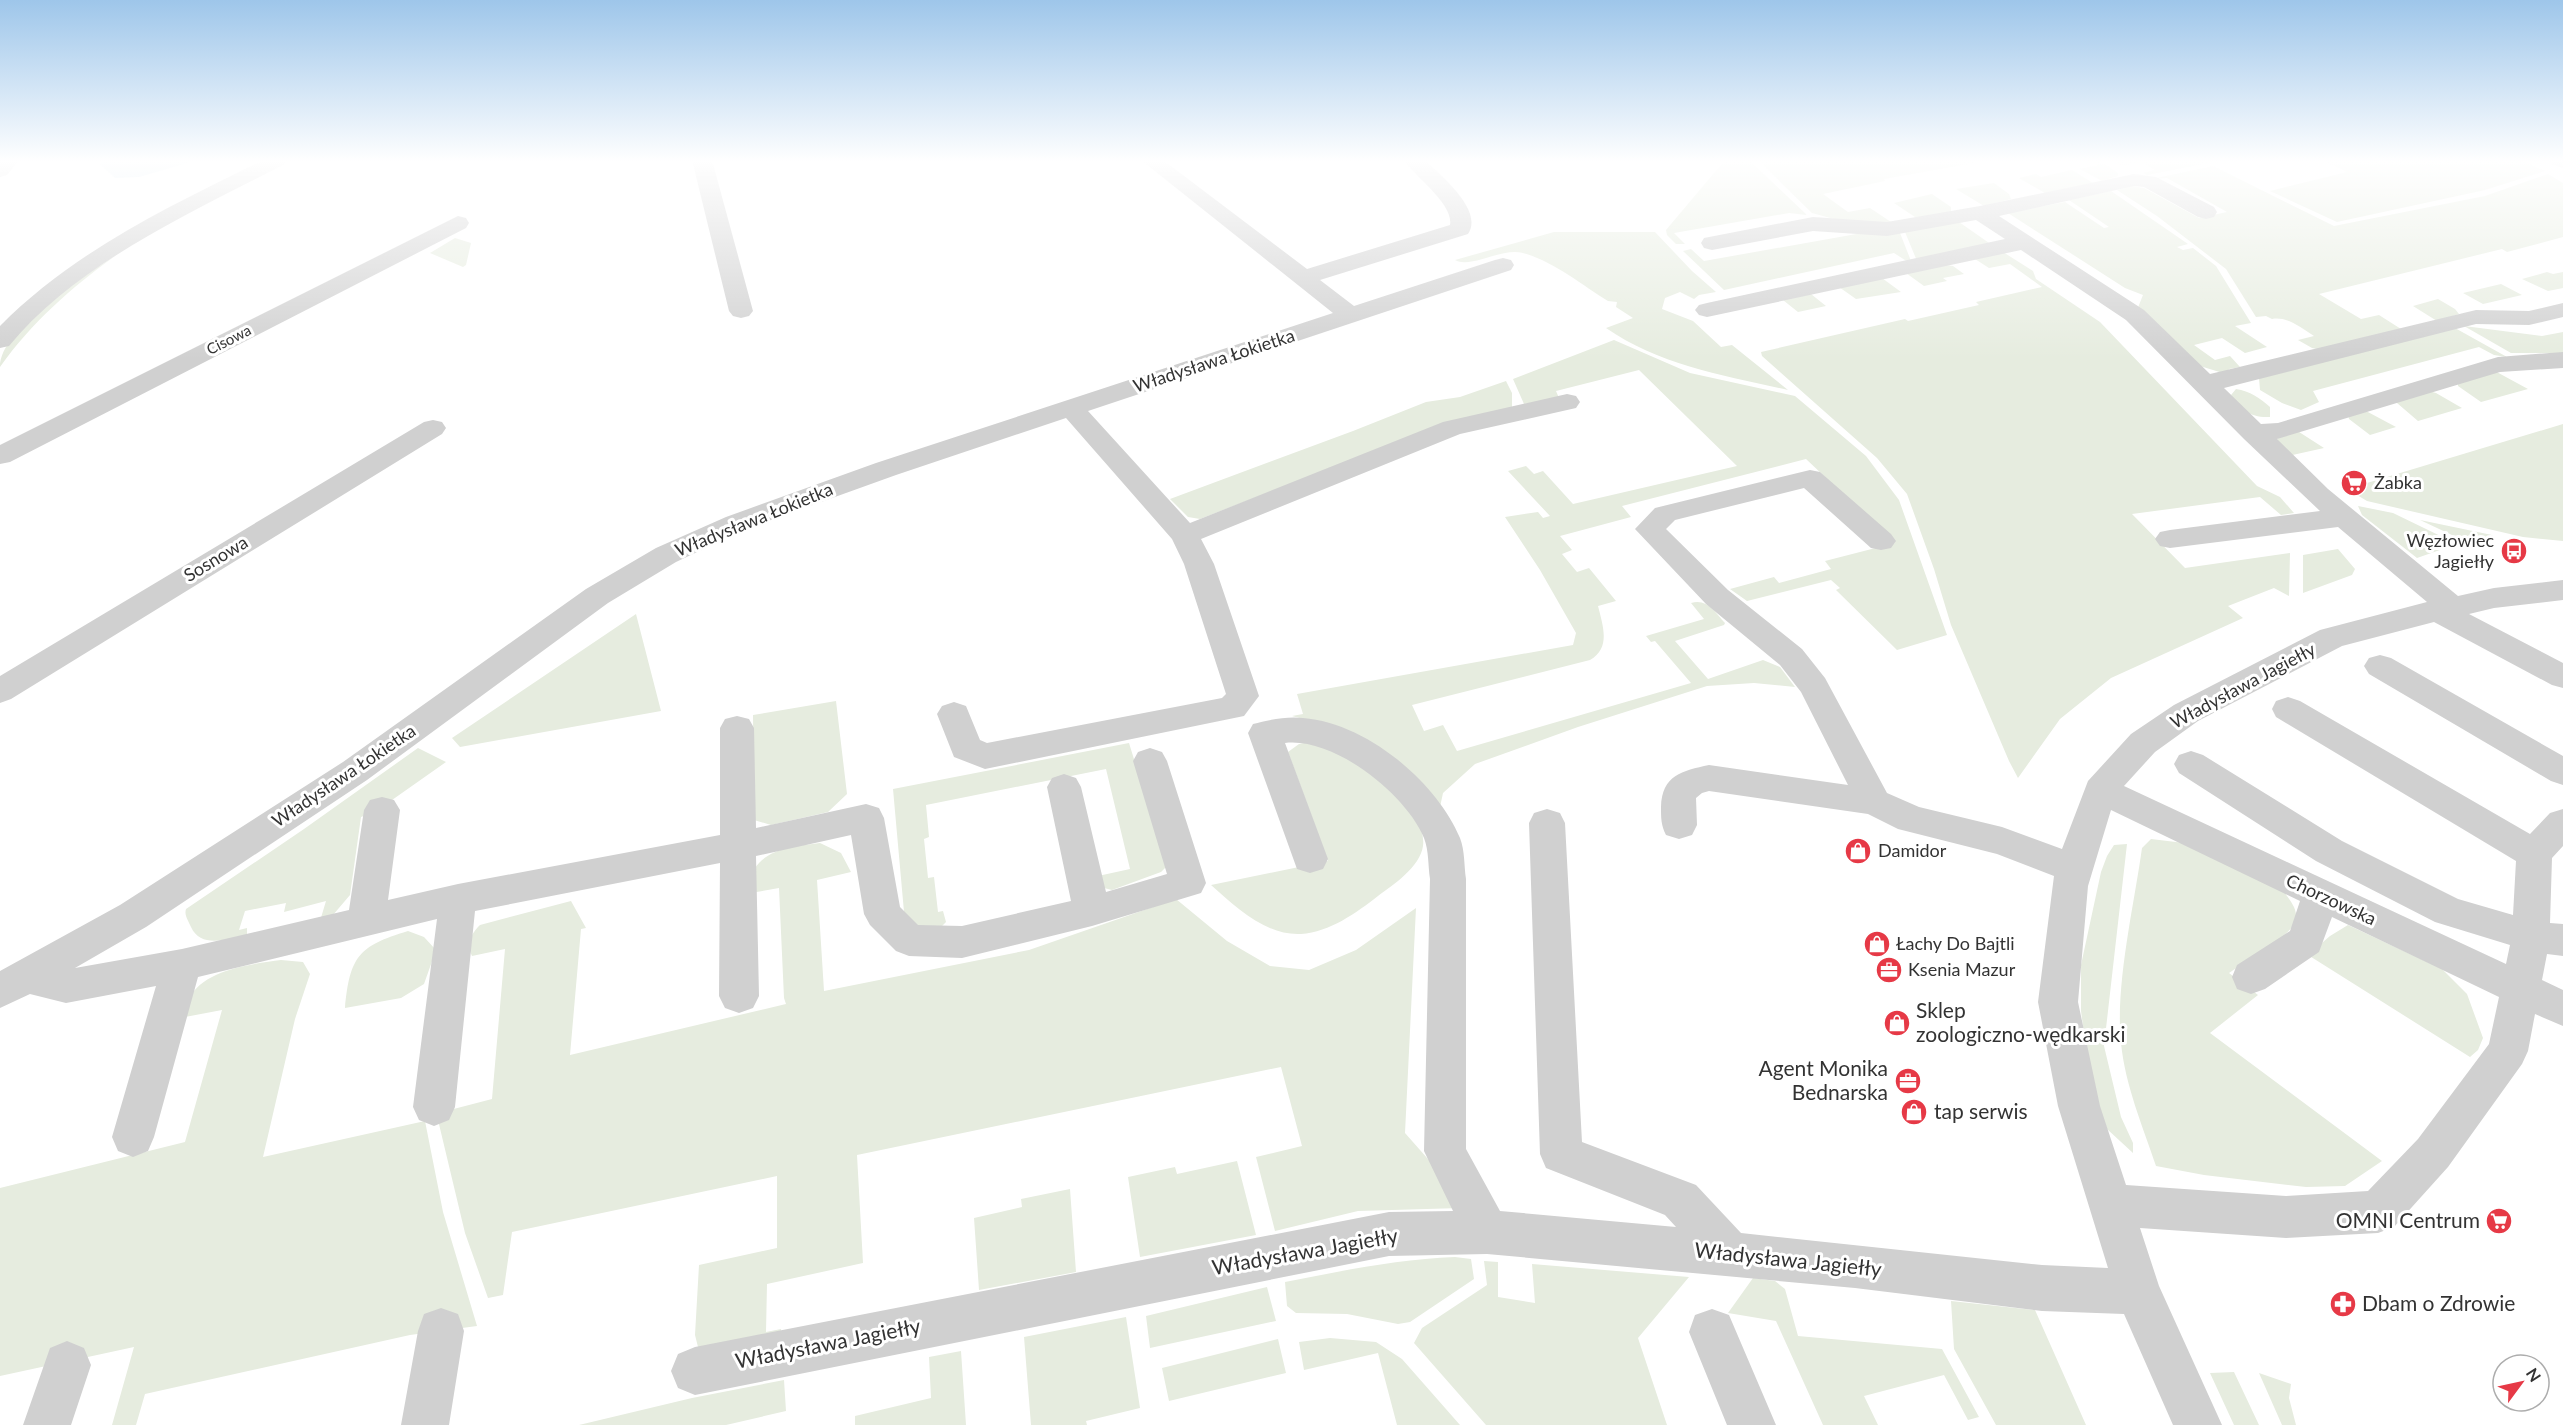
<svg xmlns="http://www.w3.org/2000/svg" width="2563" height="1425" font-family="Lato,sans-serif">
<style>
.green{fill:#e6ecdf}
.water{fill:#cfe2ee}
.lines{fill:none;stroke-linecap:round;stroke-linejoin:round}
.minor{fill:#d0d0d0;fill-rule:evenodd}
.labels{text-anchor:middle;stroke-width:6;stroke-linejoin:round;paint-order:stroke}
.far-street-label{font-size:15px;fill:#333;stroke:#fff}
.street-label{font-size:18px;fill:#333;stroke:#fff}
.poi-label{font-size:18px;fill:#333;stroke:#fff;text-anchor:start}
.near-poi-label{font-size:21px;fill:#333;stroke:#fff;text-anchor:start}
.near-street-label{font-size:21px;fill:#333;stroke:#fff}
</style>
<rect width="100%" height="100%" fill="#fff"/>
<path class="green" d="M 1725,160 L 1749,160 L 1807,215 L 1789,213 L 1674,233 L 1685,244 L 1676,244 L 1667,235 L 1666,230 Z
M 1758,160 L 1991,160 L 1884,179 L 1885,181 L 1823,194 L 1848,212 L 1870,208 L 1891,222 L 1845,222 L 1812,213 Z
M 2090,160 C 2103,160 2108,167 2118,173 L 2118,176 L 2102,181 L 2080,169 L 2098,165 Z
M 2112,160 L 2207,160 L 2209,163 L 2147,175 L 2143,173 L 2155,170 L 2141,162 L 2123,166 Z
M 2322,160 L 2521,160 L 2545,171 L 2485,190 L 2337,222 L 2270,191 L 2347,172 Z
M 2213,166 L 2334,226 L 2485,196 L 2548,174 L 2563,183 L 2563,237 L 2507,252 L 2502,249 L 2319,294 L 2361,319 L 2379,315 L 2401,329 L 2322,350 L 2312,348 L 2298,340 L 2314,336 C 2301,328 2287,316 2272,319 L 2266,316 L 2256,317 L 2226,269 L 2157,216 L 2117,190 L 2132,186 L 2144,188 L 2199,218 L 2227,212 L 2167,178 L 2152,179 Z
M 2072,170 L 2093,183 L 2045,193 L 2019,178 L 2036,174 L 2041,177 Z
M 1994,183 L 2009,194 L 2011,199 L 1984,206 L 1956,189 Z
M 2111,191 L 2188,244 L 2177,247 L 2183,250 L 2193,248 L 2216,266 L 2251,323 L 2235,326 L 2267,347 L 2245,353 L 2222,338 L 2194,345 L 2215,360 L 2230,356 L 2240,367 L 2229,369 L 2226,374 L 2200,366 L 2137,310 L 2143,295 L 2125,288 L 2008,213 L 2065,202 L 2104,228 L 2109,227 L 2069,200 Z
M 1932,194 L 1951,207 L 1951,212 L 1918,219 L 1894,203 Z
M 1959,222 L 1992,245 L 1917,261 L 1905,232 Z
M 1554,232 L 1655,232 L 1692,271 L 1716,292 L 1699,295 L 1694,299 L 1680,292 L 1665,298 L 1662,309 L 1693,321 L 1721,347 L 1732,345 L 1788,390 C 1726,376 1659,365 1606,328 L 1633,318 L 1616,307 L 1617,302 L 1608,301 C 1582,285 1553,261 1523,253 C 1502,247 1471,269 1455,260 Z
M 1862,233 L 1900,233 L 1911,261 L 1908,262 L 1894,253 L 1724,290 L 1683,251 L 1691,249 L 1704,261 Z
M 455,238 L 471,243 L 466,265 L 463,267 L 430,253 Z
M 2003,252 L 2033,271 L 2036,279 L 2100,322 L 2257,486 L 2280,497 L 2294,513 L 2281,515 L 2260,497 L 2132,514 L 2185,568 L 2290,553 L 2289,596 L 2274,588 L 2228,606 L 2243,618 L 2111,678 L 2060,719 L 2018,778 L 2009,761 L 1951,625 L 1934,569 L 1907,494 L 1877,458 L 1762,356 L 1761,352 L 1905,319 L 1908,321 L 1979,305 L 1976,302 L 2042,287 L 2010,264 L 1989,268 L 1975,259 Z
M 115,256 C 71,288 32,322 0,367 C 0,328 84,276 115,256 Z
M 1946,265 L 1953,266 L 1964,274 L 1943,278 L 1947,281 L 1924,286 L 1906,273 Z
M 2547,272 L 2553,274 L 2563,272 L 2563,288 L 2548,291 L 2522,279 Z
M 1882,278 L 1901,292 L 1856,299 L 1839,287 Z
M 2501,284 L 2522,295 L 2483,304 L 2463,293 Z
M 1811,294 L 1826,306 L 1798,312 L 1783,300 Z
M 2438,299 L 2455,309 L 2459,314 L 2437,321 L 2413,306 Z
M 2464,326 L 2542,336 L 2563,332 L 2563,353 L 2511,353 Z
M 2455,328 L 2507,357 L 2494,355 L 2479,347 L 2313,391 L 2319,402 L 2301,410 L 2282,403 L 2260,390 L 2259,378 Z
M 1614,340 L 1690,373 L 1795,396 L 1866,456 L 1899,500 L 1947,635 L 1897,650 L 1836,590 L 1840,588 L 1831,580 L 1747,601 L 1730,589 L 1774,577 L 1779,583 L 1831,569 L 1825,561 L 1895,543 L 1806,459 L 1622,506 L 1631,517 L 1560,536 L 1572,550 L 1562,554 L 1577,572 L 1589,568 L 1616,601 L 1598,606 C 1603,626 1611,648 1590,660 L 1412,705 L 1424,731 L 1443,725 L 1457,751 L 1691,683 L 1655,641 L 1651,642 L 1646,636 L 1704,619 L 1691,603 C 1707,598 1715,612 1725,623 L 1724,625 L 1675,641 L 1708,679 L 1763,660 L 1780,667 L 1795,687 L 1754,683 L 1707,686 L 1578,727 L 1475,764 L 1443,793 L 1440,807 L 1322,724 L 1292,716 L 1303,714 L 1297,694 L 1573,645 L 1576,633 L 1540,570 L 1505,517 L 1538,512 L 1543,518 L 1550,516 L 1508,471 L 1526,466 L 1534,474 L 1543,471 L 1573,504 L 1737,466 L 1639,370 L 1556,391 L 1559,398 L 1524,404 L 1513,379 Z
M 2493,370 L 2528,389 L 2481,402 L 2458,386 L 2458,380 Z
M 1506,381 L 1512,393 L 1512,408 L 1446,423 L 1200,519 L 1188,517 L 1170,499 L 1353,431 L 1426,402 L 1460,397 Z
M 2236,389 C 2250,391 2260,398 2270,407 L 2270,417 C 2250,418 2242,410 2231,395 Z
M 2425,390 L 2436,393 L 2462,408 L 2418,421 L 2397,403 L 2396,400 Z
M 2366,411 L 2396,427 L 2370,435 L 2349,419 L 2348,414 Z
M 2563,424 L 2563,541 L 2523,537 L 2367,501 L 2347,489 Z
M 2296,430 L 2324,448 L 2288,456 L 2275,442 L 2281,435 Z
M 2358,506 L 2393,513 L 2457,544 L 2417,558 L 2362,515 Z
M 2420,520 L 2492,535 L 2495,538 L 2471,544 Z
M 2338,549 L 2355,569 L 2352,575 L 2303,593 L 2303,555 Z
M 636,614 L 661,711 L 460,747 L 452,738 Z
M 836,701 L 847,794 L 828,812 L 771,825 L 754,820 L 753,715 Z
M 1309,742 C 1326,749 1345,754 1360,763 C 1384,779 1427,815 1423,846 C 1420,867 1393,885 1378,896 C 1356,913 1330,932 1301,934 C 1266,936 1236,907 1211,885 L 1328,861 L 1288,752 L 1299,744 Z
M 1129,743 L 1167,866 L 1161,872 L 1112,890 L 1104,888 L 1098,876 L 1130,869 L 1106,769 L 926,805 L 929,837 L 924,839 L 928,878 L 934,877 L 938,912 L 943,911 L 946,922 L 937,931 L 905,923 L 893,789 Z
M 418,748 L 446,762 L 375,812 L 361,817 L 350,895 L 333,915 L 320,921 L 326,901 L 284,912 L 286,903 L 245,911 L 239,930 L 247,928 L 247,935 C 227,939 201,949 191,927 C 188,920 184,915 186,909 L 304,829 Z
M 2151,839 L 2184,843 L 2285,893 C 2290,901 2297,908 2296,918 C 2295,935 2244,963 2229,973 L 2258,995 L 2210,1033 L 2382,1161 L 2345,1186 L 2306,1187 L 2204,1175 L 2156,1166 C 2143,1127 2125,1085 2121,1043 C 2115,985 2134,906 2142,848 Z
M 820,843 L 841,853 L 851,872 L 817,880 L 824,991 L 1029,950 L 1176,899 L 1227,941 L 1270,966 L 1309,970 L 1356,950 L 1416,908 L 1405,1133 L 1465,1201 L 1461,1208 L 1358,1211 L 1275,1231 L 1256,1157 L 1302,1146 L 1281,1067 L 857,1155 L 863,1263 L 767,1284 L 766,1332 L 781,1329 L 782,1342 L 699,1351 L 695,1335 L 699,1265 L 777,1248 L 777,1176 L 512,1232 L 503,1295 L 488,1298 L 465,1233 L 438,1120 L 446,1111 L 492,1099 L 505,949 L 472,956 C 466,943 471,934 480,925 L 571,901 L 586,928 L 581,929 L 570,1055 L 786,1004 L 784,998 L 779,888 L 745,894 C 748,886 750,874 755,868 C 770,847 797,846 820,843 Z
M 2127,844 L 2104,1046 L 2121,1117 L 2133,1143 L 2133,1153 L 2107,1129 L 2091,1086 L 2081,1011 L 2081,965 L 2101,872 L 2107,856 L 2114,845 Z
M 2348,925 L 2442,969 L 2467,994 L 2483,1038 L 2478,1050 L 2470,1057 L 2308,955 L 2330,936 Z
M 408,931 L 424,937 L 436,950 L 424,984 L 401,998 L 345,1008 C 350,957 358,946 408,931 Z
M 281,960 L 303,962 L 310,974 L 295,1019 L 263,1157 L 425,1121 L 443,1212 L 477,1326 L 410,1335 L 145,1394 L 136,1425 L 112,1425 L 134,1347 L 0,1376 L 0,1188 L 185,1142 L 222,1010 L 185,1017 C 186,1011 187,1004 189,999 C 203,969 253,964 281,960 Z
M 1237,1161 L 1256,1235 L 1140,1257 L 1128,1177 L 1175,1167 L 1177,1174 Z
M 1070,1189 L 1076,1272 L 979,1290 L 974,1218 L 1022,1207 L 1021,1199 Z
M 1455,1257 L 1471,1259 L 1474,1279 L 1410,1322 L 1398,1324 L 1347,1314 L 1296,1313 L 1287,1306 L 1285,1282 C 1341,1271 1398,1259 1455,1257 Z
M 1484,1261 L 1498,1262 L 1498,1297 L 1535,1303 L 1532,1264 L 1689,1277 L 1638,1338 L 1667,1425 L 1486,1425 L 1414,1343 L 1422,1328 L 1487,1285 Z
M 1753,1278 L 1775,1281 L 1785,1289 L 1798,1336 L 1942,1349 L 1979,1417 L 1968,1420 L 1944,1375 L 1864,1396 L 1878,1425 L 1823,1425 L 1776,1321 L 1728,1313 Z
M 1267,1287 L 1276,1321 L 1150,1348 L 1146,1316 Z
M 1951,1301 L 2035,1310 L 2086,1425 L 1996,1425 L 1954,1349 Z
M 1126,1317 L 1140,1408 L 1086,1421 L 1087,1425 L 1031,1425 L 1024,1337 Z
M 1330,1338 L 1376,1342 L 1402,1359 L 1460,1425 L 1397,1425 L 1378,1353 L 1304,1370 L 1299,1342 Z
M 1278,1339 L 1286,1373 L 1169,1401 L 1162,1368 Z
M 961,1351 L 966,1425 L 855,1425 L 855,1416 L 931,1398 L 929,1357 Z
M 2234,1372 L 2259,1425 L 2234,1425 L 2210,1373 Z
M 2259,1373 L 2291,1384 L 2289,1398 L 2296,1425 L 2282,1425 Z
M 784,1380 L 786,1411 L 726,1425 L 579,1425 L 692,1398 Z"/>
<path class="water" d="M 106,160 L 198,160 L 139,177 L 115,178 L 100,164 Z"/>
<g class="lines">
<path class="minor" d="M 0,160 L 19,160 L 7,175 L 0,177 Z
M 263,160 L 288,160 L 285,164 C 192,212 76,264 9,346 L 0,348 L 0,326 C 74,251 170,206 263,160 Z
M 692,160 L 712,160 L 753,311 L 749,316 L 741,318 L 733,316 L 729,311 Z
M 1141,160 L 1163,160 L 1307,269 L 1450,225 C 1454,204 1415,177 1404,160 L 1425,160 C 1441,176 1484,210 1468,234 L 1320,280 L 1354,306 L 1495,260 L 1503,258 L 1511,260 L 1514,265 L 1511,270 L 1088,411 L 1190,523 L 1443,422 L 1567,394 L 1576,396 L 1580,402 L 1576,408 L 1460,434 L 1201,539 L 1214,564 L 1259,696 L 1244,716 L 985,769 L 954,757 L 937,714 L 942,706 L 954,702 L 966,706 L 980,740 L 987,743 L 1222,698 L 1226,694 L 1184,564 L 1172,539 L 1066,418 L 896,475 L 746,529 L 676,562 L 608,603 L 367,780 L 146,927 L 75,968 L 182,949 L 349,910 L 364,810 L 370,800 L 382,797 L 394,800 L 400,810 L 388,900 L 458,884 L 720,835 L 720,728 L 725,719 L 737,716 L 749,719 L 754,728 L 756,828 L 866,804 L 879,808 L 884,818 L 900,907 L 918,925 L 962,926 L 1071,901 L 1047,787 L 1052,778 L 1064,774 L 1076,778 L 1081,787 L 1106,892 L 1167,874 L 1133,761 L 1138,752 L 1150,748 L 1162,752 L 1167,761 L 1206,883 L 1201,893 L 1092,926 L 962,958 L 909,956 L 896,951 L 870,925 L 864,914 L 851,835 L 756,856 L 759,996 L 753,1008 L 739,1013 L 725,1008 L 719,996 L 720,863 L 475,911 L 455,1107 L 449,1120 L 434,1126 L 419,1120 L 413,1107 L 437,919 L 198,977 L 154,1137 L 148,1151 L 133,1157 L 118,1151 L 112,1137 L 156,986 L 66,1003 L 30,994 L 0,1008 L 0,971 L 120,905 L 343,762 L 586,589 L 656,548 L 726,517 L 876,463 L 1333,313 Z
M 2549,160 L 2563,160 L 2563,168 L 2552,164 Z
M 2134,174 L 2156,177 L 2214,207 L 2217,212 L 2214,217 L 2206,219 L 2198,217 L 2144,187 L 2134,186 L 1999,216 L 2144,310 L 2210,374 L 2476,310 L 2529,311 L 2563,303 L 2563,317 L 2529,325 L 2476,324 L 2224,388 L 2261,424 L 2278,423 L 2498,357 L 2563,352 L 2563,368 L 2500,372 L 2277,439 L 2328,489 L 2458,596 L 2494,588 L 2563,580 L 2563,600 L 2494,608 L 2469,614 L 2563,663 L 2563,688 L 2552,685 L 2434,622 L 2342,646 L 2198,721 L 2155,752 L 2124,786 L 2506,964 L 2510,945 L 2435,922 L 2316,861 L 2179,773 L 2174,764 L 2179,755 L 2191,751 L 2203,755 L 2342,841 L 2458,899 L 2513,915 L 2516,861 L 2276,717 L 2272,709 L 2276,701 L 2288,697 L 2300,701 L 2530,834 L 2550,813 L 2563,809 L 2563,846 L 2552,858 L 2550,923 L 2563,924 L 2563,956 L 2547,954 L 2542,980 L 2563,990 L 2563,1026 L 2535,1014 L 2528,1051 L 2522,1064 L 2448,1167 L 2394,1227 L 2378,1233 L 2286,1238 L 2140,1228 L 2159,1286 L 2222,1425 L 2173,1425 L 2124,1314 L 2042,1311 L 1855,1288 L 1487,1254 L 1389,1256 L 695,1395 L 678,1388 L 671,1371 L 678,1354 L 695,1347 L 1389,1212 L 1453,1211 L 1424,1151 L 1430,879 C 1428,866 1429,851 1424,838 C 1406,794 1334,737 1285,743 L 1328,859 L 1323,869 L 1310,873 L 1297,869 L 1248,733 L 1253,724 C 1268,720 1287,716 1303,718 C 1366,723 1436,781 1460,838 C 1465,851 1464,866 1466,879 L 1466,1149 L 1500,1211 L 1676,1227 L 1665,1215 L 1546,1168 L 1540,1154 L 1529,823 L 1534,813 L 1547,809 L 1560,813 L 1565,823 L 1582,1142 L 1696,1185 L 1741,1233 L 2042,1265 L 2108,1268 L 2058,1106 L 2038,1002 L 2054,876 L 1997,854 L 1898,829 L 1868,814 L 1709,791 L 1702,793 L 1696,798 L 1697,825 L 1692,835 L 1679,839 L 1666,835 C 1661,825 1661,818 1661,807 C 1662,775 1682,771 1709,765 L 1848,785 L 1801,692 L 1780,665 L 1706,604 L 1635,529 L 1655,508 L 1810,470 L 1820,472 L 1891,534 L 1896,541 L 1891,548 L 1881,550 L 1871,548 L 1804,488 L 1675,520 L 1666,529 L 1728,590 L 1802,649 L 1825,678 L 1887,793 L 1919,807 L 2002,827 L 2062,849 L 2088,781 L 2131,734 L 2174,705 L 2320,630 L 2427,602 L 2338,527 L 2170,548 L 2160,546 L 2155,539 L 2160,532 L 2170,530 L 2320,511 L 2244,439 L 2126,320 L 2021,250 L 1707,317 L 1699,315 L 1695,310 L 1699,305 L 1707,303 L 2005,239 L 1976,220 L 1887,236 L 1813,231 L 1712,250 L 1704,248 L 1701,243 L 1704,238 L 1813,217 L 1887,222 L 1980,206 ZM 2111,810 L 2300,901 L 2290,931 L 2237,965 L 2232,977 L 2237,989 L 2251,994 L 2265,989 L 2319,952 L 2332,917 L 2499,997 L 2489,1044 L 2418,1139 L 2368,1191 L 2286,1196 L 2126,1185 L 2100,1106 L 2078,1002 L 2088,886 Z
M 458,216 L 466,218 L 469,223 L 466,228 L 10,462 L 0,464 L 0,445 Z
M 433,420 L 442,422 L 446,428 L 442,434 L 11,699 L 0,703 L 0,676 L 424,422 Z
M 2380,655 L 2391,658 L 2563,756 L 2563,785 L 2551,781 L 2369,674 L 2364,666 L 2369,658 Z
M 441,1308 L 458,1314 L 464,1331 L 449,1425 L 401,1425 L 418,1331 L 424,1314 Z
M 1712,1309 L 1729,1315 L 1776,1425 L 1727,1425 L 1689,1332 L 1695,1315 Z
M 67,1341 L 84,1348 L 91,1365 L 71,1425 L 23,1425 L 50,1348 Z"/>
</g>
<linearGradient id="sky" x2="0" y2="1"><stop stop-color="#9ec6ea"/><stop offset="0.45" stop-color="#fff"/><stop offset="1" stop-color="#fff" stop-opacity="0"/></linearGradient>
<rect width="2563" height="359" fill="url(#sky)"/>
<defs>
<symbol id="supermarket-disc" viewBox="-11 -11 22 22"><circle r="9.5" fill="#e63946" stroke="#fff"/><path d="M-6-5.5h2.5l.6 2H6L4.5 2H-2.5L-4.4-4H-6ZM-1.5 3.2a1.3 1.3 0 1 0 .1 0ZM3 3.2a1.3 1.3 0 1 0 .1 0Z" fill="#fff"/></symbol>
<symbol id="bus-disc" viewBox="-11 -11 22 22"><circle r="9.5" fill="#e63946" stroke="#fff"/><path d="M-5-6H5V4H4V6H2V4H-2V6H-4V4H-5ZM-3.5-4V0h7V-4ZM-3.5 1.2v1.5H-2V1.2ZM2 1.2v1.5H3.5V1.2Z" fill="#fff"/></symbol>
<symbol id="shop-disc" viewBox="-11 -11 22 22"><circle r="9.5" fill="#e63946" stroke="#fff"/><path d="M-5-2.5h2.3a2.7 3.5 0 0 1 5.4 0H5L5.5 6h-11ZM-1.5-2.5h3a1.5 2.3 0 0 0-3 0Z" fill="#fff"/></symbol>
<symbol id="office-disc" viewBox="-11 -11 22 22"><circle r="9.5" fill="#e63946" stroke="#fff"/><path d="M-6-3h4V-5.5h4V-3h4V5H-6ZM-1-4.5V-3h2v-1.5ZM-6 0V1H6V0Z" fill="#fff"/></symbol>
<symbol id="pharmacy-disc" viewBox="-11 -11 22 22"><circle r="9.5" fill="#e63946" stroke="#fff"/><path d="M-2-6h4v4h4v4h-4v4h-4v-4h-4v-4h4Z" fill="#fff"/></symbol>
</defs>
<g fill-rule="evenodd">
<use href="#supermarket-disc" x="2339" y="468" width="30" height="30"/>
<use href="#bus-disc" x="2499" y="536" width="30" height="30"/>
<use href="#shop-disc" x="1843" y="836" width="30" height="30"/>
<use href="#shop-disc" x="1862" y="929" width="30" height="30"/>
<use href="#office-disc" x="1874" y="955" width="30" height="30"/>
<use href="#shop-disc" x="1882" y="1008" width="30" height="30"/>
<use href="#office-disc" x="1893" y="1066" width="30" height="30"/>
<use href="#shop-disc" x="1899" y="1097" width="30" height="30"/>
<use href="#supermarket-disc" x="2484" y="1206" width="30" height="30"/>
<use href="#pharmacy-disc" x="2328" y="1289" width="30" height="30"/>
</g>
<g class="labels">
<g class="far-street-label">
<text transform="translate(229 340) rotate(-27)" y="5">Cisowa</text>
</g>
<g class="street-label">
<text transform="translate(1214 361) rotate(-18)" y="6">Władysława Łokietka</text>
<text transform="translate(754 520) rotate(-22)" y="6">Władysława Łokietka</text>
<text transform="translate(216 559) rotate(-31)" y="6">Sosnowa</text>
<text transform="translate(2243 686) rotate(-28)" y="6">Władysława Jagiełły</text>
<text transform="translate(344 776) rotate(-34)" y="6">Władysława Łokietka</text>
<text transform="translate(2331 900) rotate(25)" y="6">Chorzowska</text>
</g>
<g class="poi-label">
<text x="2374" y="489">Żabka</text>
<text x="2494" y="547" text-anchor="end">Węzłowiec<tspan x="2494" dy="21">Jagiełły</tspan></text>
<text x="1878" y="857">Damidor</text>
<text x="1896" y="950">Łachy Do Bajtli</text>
<text x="1908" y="976">Ksenia Mazur</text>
</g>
<g class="near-poi-label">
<text x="1916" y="1018">Sklep<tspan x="1916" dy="24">zoologiczno-wędkarski</tspan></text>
<text x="1888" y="1076" text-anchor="end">Agent Monika<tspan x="1888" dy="24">Bednarska</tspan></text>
<text x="1934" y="1119">tap serwis</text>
<text x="2480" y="1228" text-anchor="end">OMNI Centrum</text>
<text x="2362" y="1311">Dbam o Zdrowie</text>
</g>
<g class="near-street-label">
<text transform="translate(1305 1252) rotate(-10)" y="7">Władysława Jagiełły</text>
<text transform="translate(1788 1260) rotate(6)" y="7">Władysława Jagiełły</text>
<text transform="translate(828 1344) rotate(-11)" y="7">Władysława Jagiełły</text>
</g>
</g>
<g transform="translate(2521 1383) rotate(57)"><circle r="28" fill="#ffffff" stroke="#adadad" stroke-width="1.5"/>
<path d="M0-4.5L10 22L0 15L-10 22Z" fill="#e63946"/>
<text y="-9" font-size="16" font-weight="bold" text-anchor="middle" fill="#333333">N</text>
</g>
</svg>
